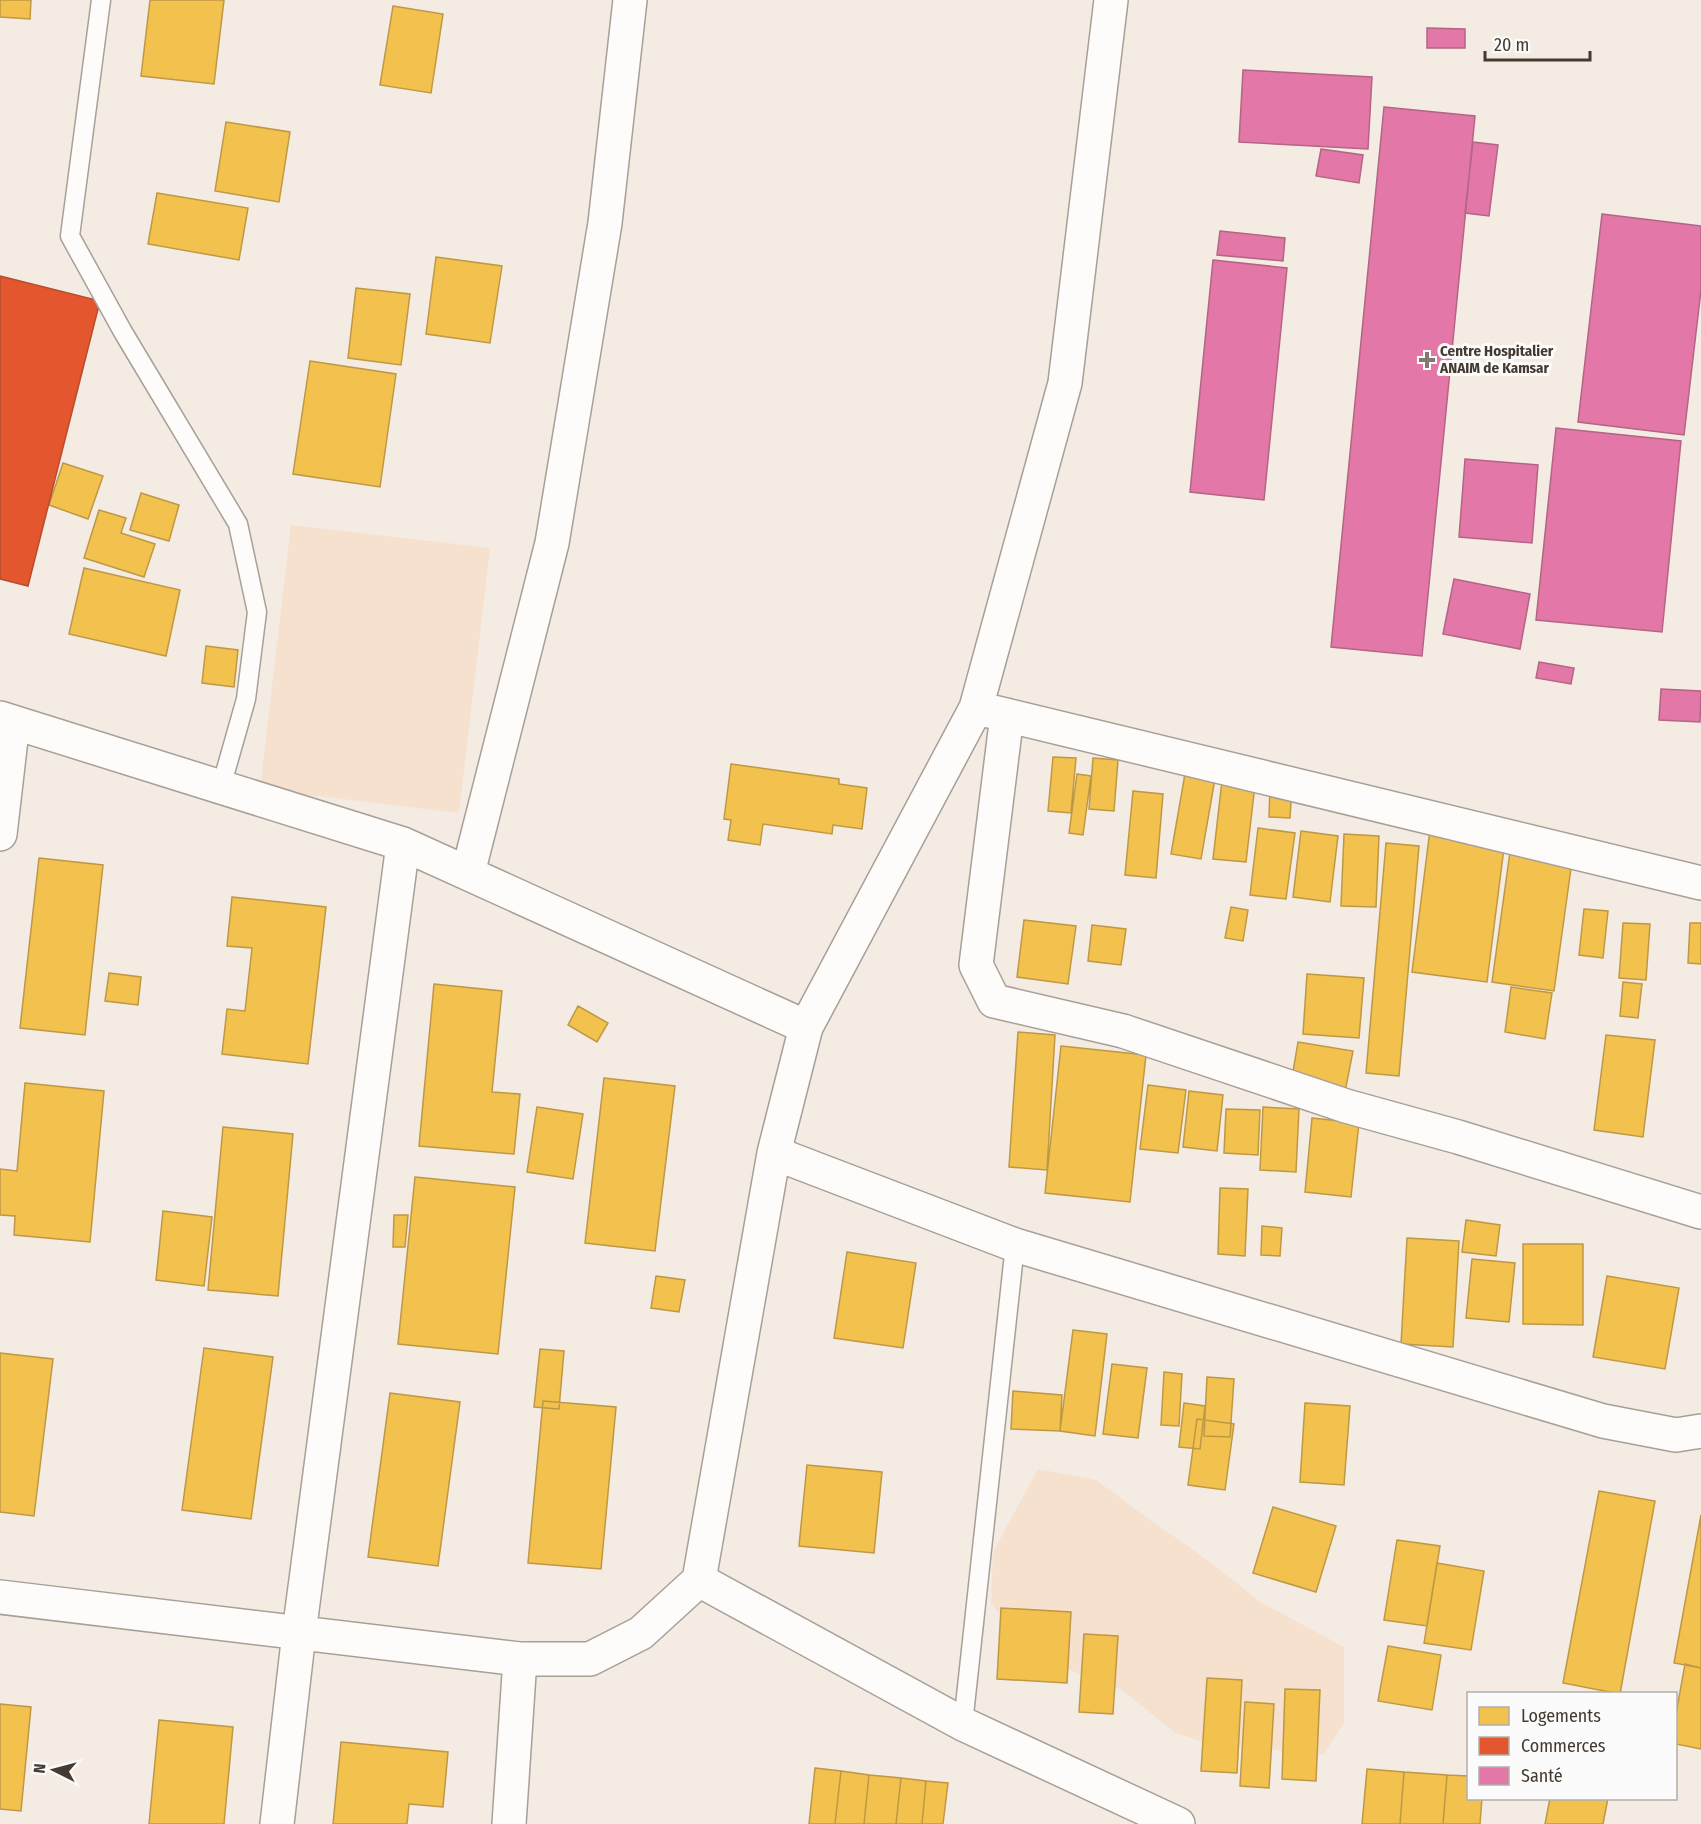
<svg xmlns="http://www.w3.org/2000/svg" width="1701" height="1824" font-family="'Fira Sans Condensed',sans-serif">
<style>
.green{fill:#f6e0ce}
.homes{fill:#f2c14e;stroke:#be9845;stroke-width:1.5}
.shops{fill:#e4572e;stroke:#b44e2f;stroke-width:1.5}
.health{fill:#e377a8;stroke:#b36584;stroke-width:1.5}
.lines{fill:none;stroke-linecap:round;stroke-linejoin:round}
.service-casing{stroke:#a89f97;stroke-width:21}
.minor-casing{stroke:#a89f97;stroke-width:36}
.service{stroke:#fdfcfb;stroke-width:18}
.minor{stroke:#fdfcfb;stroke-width:33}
.poi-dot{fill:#82786f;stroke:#fbfbfb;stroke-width:2}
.labels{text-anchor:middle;stroke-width:6;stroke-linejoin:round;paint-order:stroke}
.poi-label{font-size:15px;font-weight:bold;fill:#443a30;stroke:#fbfbfb;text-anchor:start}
</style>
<rect width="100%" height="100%" fill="#f4ebe3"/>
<path class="green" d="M 291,525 L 490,548 L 459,813 L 260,789 Z
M 1038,1469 L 1096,1480 L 1147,1518 L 1195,1551 L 1262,1603 L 1344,1647 L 1344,1723 L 1323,1755 L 1203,1742 L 1174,1732 L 1122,1690 L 1042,1659 L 991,1604 L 993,1552 Z"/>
<path class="homes" d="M 0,0 L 31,0 L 30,19 L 0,17 Z
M 150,0 L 224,0 L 214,84 L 141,76 Z
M 393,6 L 443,14 L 431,93 L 380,85 Z
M 226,122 L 290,132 L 279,202 L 215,191 Z
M 157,193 L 248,208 L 239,260 L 148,244 Z
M 436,257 L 502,266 L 490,343 L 426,334 Z
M 356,288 L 410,294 L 401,365 L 348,358 Z
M 310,361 L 396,374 L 380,487 L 293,474 Z
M 63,463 L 103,476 L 88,519 L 49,505 Z
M 141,493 L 179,505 L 169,541 L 130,530 Z
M 99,510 L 126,518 L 121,533 L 155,544 L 144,577 L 84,558 Z
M 84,568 L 180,590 L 166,656 L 69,634 Z
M 206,646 L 238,650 L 234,687 L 202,683 Z
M 1053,757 L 1076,758 L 1071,813 L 1048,811 Z
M 1093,758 L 1118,760 L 1114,811 L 1089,809 Z
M 731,764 L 839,779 L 839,784 L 867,788 L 862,829 L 833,825 L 832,834 L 763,824 L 760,845 L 728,840 L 731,820 L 724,819 Z
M 1186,768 L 1216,773 L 1201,859 L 1171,854 Z
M 1077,774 L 1091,776 L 1083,835 L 1069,833 Z
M 1222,781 L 1255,785 L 1246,862 L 1213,859 Z
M 1270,785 L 1292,786 L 1290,818 L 1269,817 Z
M 1133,791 L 1163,794 L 1156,878 L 1125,875 Z
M 1258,828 L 1295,833 L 1286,899 L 1250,895 Z
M 1430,830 L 1505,840 L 1487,982 L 1412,972 Z
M 1301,831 L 1338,836 L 1330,902 L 1293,897 Z
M 1344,834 L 1379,836 L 1376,907 L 1341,906 Z
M 1386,843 L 1419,846 L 1399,1076 L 1366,1073 Z
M 1511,845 L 1573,854 L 1554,991 L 1492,982 Z
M 39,858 L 103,865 L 85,1035 L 20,1028 Z
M 232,897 L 326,907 L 308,1064 L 222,1054 L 227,1009 L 245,1011 L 252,948 L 227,946 Z
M 1231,907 L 1248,910 L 1243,941 L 1225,938 Z
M 1584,909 L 1608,911 L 1603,958 L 1579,955 Z
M 1024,920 L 1076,926 L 1068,984 L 1017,977 Z
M 1623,923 L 1650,924 L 1646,980 L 1619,978 Z
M 1690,923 L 1701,923 L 1701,964 L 1688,963 Z
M 1092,925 L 1126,929 L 1121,965 L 1088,961 Z
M 109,973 L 141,977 L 138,1005 L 105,1001 Z
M 1307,974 L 1364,978 L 1359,1038 L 1303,1034 Z
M 1623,982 L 1642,984 L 1638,1018 L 1620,1016 Z
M 434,984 L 502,991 L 492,1092 L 520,1094 L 514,1154 L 419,1146 Z
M 1511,987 L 1552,993 L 1545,1039 L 1505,1032 Z
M 578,1006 L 608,1023 L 597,1042 L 568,1025 Z
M 1018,1032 L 1055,1035 L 1047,1170 L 1009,1167 Z
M 1606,1035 L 1655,1040 L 1643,1137 L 1594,1130 Z
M 1298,1042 L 1353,1051 L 1345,1092 L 1291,1083 Z
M 1061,1046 L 1146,1055 L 1130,1202 L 1045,1193 Z
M 604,1078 L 675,1086 L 655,1251 L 585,1243 Z
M 25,1083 L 104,1091 L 90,1242 L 14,1235 L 15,1216 L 0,1215 L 0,1169 L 17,1171 Z
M 1148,1085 L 1186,1090 L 1178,1153 L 1140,1149 Z
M 1189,1091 L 1223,1095 L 1217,1151 L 1183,1147 Z
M 537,1107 L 583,1114 L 573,1179 L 527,1172 Z
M 1263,1107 L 1299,1109 L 1296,1172 L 1260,1170 Z
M 1226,1109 L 1260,1110 L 1258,1155 L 1224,1153 Z
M 1312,1118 L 1359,1123 L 1351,1197 L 1305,1192 Z
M 223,1127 L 293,1134 L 278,1296 L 208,1290 Z
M 415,1177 L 515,1187 L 498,1354 L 398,1344 Z
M 1220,1188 L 1248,1189 L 1245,1256 L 1218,1254 Z
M 163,1211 L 212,1217 L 204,1286 L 156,1280 Z
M 394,1215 L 408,1215 L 405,1247 L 393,1247 Z
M 1466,1220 L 1500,1225 L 1496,1256 L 1462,1252 Z
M 1262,1226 L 1282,1228 L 1280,1256 L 1261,1255 Z
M 1407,1238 L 1459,1241 L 1453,1347 L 1401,1344 Z
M 1523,1244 L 1583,1244 L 1583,1325 L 1523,1324 Z
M 847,1252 L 916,1263 L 903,1348 L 834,1338 Z
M 1472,1259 L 1515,1263 L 1509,1322 L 1466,1318 Z
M 656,1276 L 685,1280 L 679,1312 L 651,1308 Z
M 1607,1276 L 1679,1288 L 1665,1369 L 1593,1357 Z
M 1073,1330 L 1107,1334 L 1095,1436 L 1060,1431 Z
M 204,1348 L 273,1357 L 251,1519 L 182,1510 Z
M 540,1349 L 564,1351 L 559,1409 L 534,1407 Z
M 0,1353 L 53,1359 L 34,1516 L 0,1512 Z
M 1112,1364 L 1147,1368 L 1138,1438 L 1103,1434 Z
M 1164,1372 L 1182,1374 L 1179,1426 L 1161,1425 Z
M 1207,1377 L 1234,1379 L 1230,1437 L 1204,1436 Z
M 1013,1391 L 1062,1395 L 1060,1431 L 1011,1429 Z
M 390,1393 L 460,1402 L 438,1566 L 368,1557 Z
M 543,1401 L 616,1407 L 601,1569 L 528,1563 Z
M 1184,1403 L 1205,1406 L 1200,1449 L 1179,1447 Z
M 1305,1403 L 1350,1406 L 1344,1485 L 1300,1482 Z
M 1197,1419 L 1234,1424 L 1225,1490 L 1188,1485 Z
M 807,1465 L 882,1472 L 874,1553 L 799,1546 Z
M 1599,1491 L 1655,1501 L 1620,1694 L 1563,1683 Z
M 1273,1507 L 1336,1526 L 1316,1592 L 1253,1573 Z
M 1701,1515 L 1701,1668 L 1674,1663 Z
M 1397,1540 L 1440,1546 L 1427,1626 L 1384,1620 Z
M 1437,1563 L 1484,1571 L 1471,1650 L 1424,1643 Z
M 1001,1608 L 1071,1612 L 1067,1683 L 997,1679 Z
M 1084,1634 L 1118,1636 L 1113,1714 L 1079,1712 Z
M 1388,1646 L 1441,1655 L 1432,1710 L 1378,1701 Z
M 1685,1664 L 1701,1668 L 1701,1749 L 1676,1744 L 1676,1714 Z
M 1207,1678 L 1242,1680 L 1237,1773 L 1201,1771 Z
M 1285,1689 L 1320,1690 L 1316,1781 L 1282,1779 Z
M 1245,1702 L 1274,1704 L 1269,1788 L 1240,1786 Z
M 0,1704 L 31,1707 L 21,1811 L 0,1809 Z
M 159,1720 L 233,1727 L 224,1824 L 149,1824 Z
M 341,1742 L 448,1752 L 443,1807 L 409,1804 L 407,1824 L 333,1824 Z
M 815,1768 L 841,1771 L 835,1824 L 809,1824 Z
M 1367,1769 L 1404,1772 L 1400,1824 L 1362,1824 Z
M 841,1771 L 869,1775 L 864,1824 L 835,1824 Z
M 1404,1772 L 1447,1775 L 1443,1824 L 1400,1824 Z
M 869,1775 L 901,1778 L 896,1824 L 864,1824 Z
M 1447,1775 L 1468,1776 L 1468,1798 L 1482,1798 L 1480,1824 L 1443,1824 Z
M 901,1778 L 926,1781 L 922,1824 L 896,1824 Z
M 926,1781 L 948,1783 L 943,1824 L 922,1824 Z
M 1550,1798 L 1608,1798 L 1603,1824 L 1545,1824 Z"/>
<path class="shops" d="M 0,276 L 100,301 L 28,586 L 0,579 Z"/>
<path class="health" d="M 1427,28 L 1465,29 L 1465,48 L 1427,48 Z
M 1243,70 L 1372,77 L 1368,149 L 1239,142 Z
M 1384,107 L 1475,116 L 1422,656 L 1331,647 Z
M 1473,142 L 1498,145 L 1489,216 L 1465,213 Z
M 1321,149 L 1363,155 L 1359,183 L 1316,176 Z
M 1602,214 L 1701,226 L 1701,290 L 1684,435 L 1578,422 Z
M 1220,231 L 1285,238 L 1283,261 L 1217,255 Z
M 1213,260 L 1287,268 L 1264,500 L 1190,492 Z
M 1556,428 L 1681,441 L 1662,632 L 1536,620 Z
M 1465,459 L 1538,465 L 1532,543 L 1459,537 Z
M 1454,579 L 1530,594 L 1520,649 L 1443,634 Z
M 1539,662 L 1574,668 L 1571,684 L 1536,678 Z
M 1661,689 L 1701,691 L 1700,722 L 1659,720 Z"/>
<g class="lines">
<defs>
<path id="service" d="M 101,0 L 70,236 L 123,332 L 238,524 L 257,612 L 246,699 L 221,787
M 963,1724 L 1015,1245"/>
<path id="minor" d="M 985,710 L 1701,883
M 1007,715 L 976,965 L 994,1001 L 1123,1031 L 1346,1106 L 1458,1137 L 1701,1212
M 0,718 L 403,844 L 806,1027
M 0,834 L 13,722
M 468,873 L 552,543 L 605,223 L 630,0
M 774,1153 L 1015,1245 L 1603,1421 L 1676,1435 L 1701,1431
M 699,1580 L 963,1724 L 1178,1824
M 0,1597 L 520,1659 L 590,1659 L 641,1633 L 699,1580 L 774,1153 L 806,1027 L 976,708 L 1065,383 L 1111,0
M 277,1824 L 299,1633 L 403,844
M 509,1824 L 520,1659"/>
</defs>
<use href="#service" class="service-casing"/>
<use href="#minor" class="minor-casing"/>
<use href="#service" class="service"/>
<use href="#minor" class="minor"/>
</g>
<path class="poi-dot" d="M1424 351h6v6h6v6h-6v6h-6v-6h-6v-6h6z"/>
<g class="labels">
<g class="poi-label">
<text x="1440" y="356">Centre Hospitalier<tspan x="1440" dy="17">ANAIM de Kamsar</tspan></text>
</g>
</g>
<rect x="1467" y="1692" width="210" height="108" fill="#fbfbfb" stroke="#b2aeaa" stroke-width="1.5"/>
<rect x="1479" y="1707" width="30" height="18" fill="#f2c14e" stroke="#b2aeaa" stroke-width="1.5"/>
<text x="1521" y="1722" font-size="18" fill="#443a30">Logements</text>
<rect x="1479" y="1737" width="30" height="18" fill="#e4572e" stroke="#b2aeaa" stroke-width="1.5"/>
<text x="1521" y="1752" font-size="18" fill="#443a30">Commerces</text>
<rect x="1479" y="1767" width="30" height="18" fill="#e377a8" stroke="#b2aeaa" stroke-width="1.5"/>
<text x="1521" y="1782" font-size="18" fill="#443a30">Santé</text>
<g transform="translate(54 1770) rotate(276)" stroke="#fbfbfb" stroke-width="4.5" paint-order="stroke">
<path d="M0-4.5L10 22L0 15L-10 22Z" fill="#443a30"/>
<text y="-9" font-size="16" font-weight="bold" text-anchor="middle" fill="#443a30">N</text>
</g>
<path d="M1485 51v9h105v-9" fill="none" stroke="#443a30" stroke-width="3"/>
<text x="1494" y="51" font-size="18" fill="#443a30" stroke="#fbfbfb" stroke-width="4.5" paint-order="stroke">20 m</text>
</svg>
